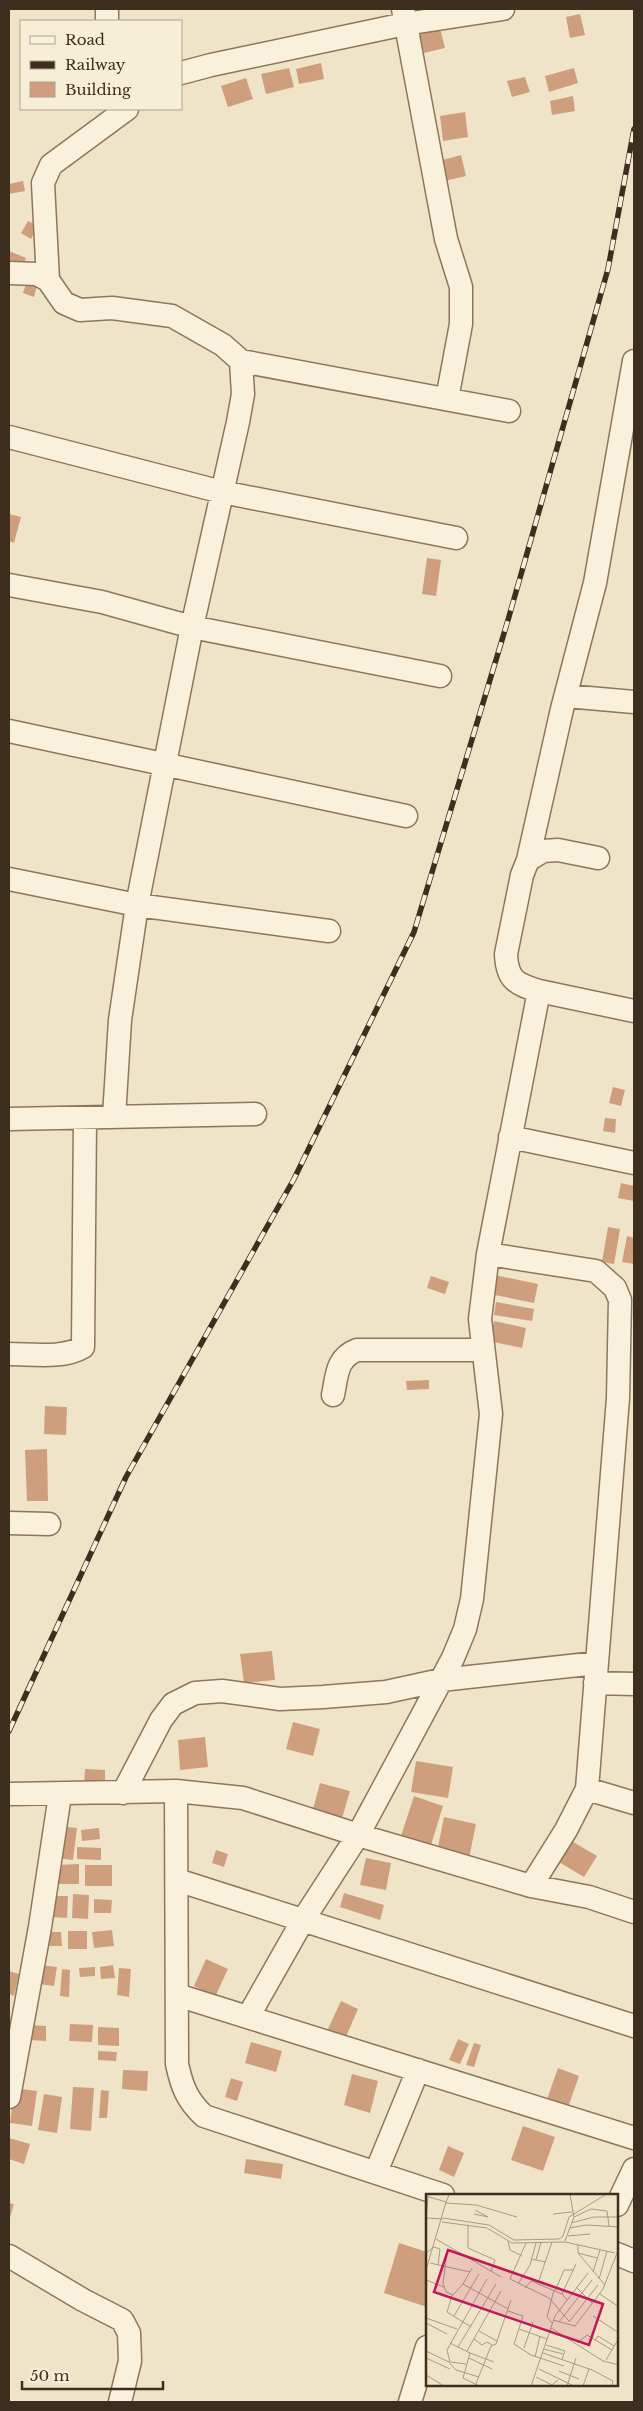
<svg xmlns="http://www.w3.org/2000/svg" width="643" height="2411" font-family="'Libre Baskerville',serif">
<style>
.building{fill:#cf9f7d}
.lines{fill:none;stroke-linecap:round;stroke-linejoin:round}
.minor-casing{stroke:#8d765c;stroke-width:25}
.minor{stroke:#faf1dc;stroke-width:22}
.rail-casing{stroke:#3d2e20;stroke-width:5.5}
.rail{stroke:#f7eed8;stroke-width:4;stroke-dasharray:11;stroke-linecap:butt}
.inset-road{fill:none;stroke:#a89b85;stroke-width:1}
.view{fill:#c2185b;fill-opacity:0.15;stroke:#c2185b;stroke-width:2.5}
.inset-edge{fill:none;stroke:#3d2e20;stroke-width:2.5}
</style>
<rect width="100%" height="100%" fill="#f0e4c8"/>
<path class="building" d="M 580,14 L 585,35 L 570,38 L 566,17 Z
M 440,28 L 445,48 L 424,53 L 419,33 Z
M 321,63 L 324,79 L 299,84 L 296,69 Z
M 289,68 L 294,87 L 266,94 L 261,74 Z
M 574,68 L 578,83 L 549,92 L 545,76 Z
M 525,77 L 530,92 L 512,97 L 507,81 Z
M 246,78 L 253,99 L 228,107 L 221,86 Z
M 573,96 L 575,111 L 552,115 L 550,101 Z
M 465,112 L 468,137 L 443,141 L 440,116 Z
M 461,155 L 466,176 L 444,181 L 439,161 Z
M 23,181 L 25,191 L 9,194 L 9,184 Z
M 28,221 L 38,226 L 31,239 L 21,233 Z
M 9,251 L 26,258 L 20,272 L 9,268 Z
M 27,281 L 37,285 L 34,297 L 23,293 Z
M 9,514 L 21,517 L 14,543 L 9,541 Z
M 427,558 L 441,560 L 436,596 L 422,594 Z
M 613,1087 L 625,1090 L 621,1106 L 609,1103 Z
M 605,1118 L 616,1119 L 615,1133 L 603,1131 Z
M 621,1183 L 634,1186 L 634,1201 L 618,1198 Z
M 608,1227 L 620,1229 L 614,1264 L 602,1262 Z
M 627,1236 L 634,1238 L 634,1264 L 622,1262 Z
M 494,1275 L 538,1284 L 534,1303 L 490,1294 Z
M 431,1276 L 449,1282 L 445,1294 L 427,1288 Z
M 496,1302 L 534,1309 L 532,1321 L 494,1315 Z
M 494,1321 L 526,1328 L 522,1348 L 489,1341 Z
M 429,1380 L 429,1389 L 407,1390 L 406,1381 Z
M 45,1406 L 67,1407 L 66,1435 L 44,1434 Z
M 47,1449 L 48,1501 L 27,1501 L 25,1450 Z
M 272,1651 L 275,1680 L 244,1683 L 240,1654 Z
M 293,1722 L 320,1729 L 313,1756 L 286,1749 Z
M 205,1737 L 208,1767 L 180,1770 L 178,1740 Z
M 416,1761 L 453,1767 L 448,1798 L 411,1792 Z
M 85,1769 L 105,1770 L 105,1785 L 84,1784 Z
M 320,1783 L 350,1791 L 341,1822 L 312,1813 Z
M 414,1796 L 443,1806 L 431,1845 L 401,1836 Z
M 444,1817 L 476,1824 L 469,1858 L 437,1852 Z
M 59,1826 L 77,1828 L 73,1860 L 55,1858 Z
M 99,1828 L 100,1839 L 82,1841 L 81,1830 Z
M 570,1840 L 597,1856 L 584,1877 L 557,1861 Z
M 77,1847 L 101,1848 L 101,1860 L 77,1859 Z
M 216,1850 L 228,1854 L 224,1867 L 212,1863 Z
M 366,1858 L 391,1863 L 386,1890 L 360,1885 Z
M 79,1864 L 79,1884 L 57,1884 L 57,1865 Z
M 85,1865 L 112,1865 L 112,1886 L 85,1886 Z
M 344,1893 L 384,1905 L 380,1920 L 340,1907 Z
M 73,1894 L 89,1895 L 88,1919 L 72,1918 Z
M 50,1896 L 68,1896 L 67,1918 L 50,1917 Z
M 94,1899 L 112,1900 L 111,1913 L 94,1913 Z
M 112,1930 L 114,1946 L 94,1948 L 92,1932 Z
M 68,1931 L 87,1931 L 87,1949 L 68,1949 Z
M 46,1932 L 61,1932 L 62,1946 L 46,1946 Z
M 206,1959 L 228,1969 L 215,1997 L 194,1986 Z
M 41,1965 L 57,1967 L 54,1986 L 39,1984 Z
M 113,1965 L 115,1978 L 101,1979 L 100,1967 Z
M 95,1967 L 95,1976 L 80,1977 L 79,1968 Z
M 119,1968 L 131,1969 L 129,1997 L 117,1995 Z
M 62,1969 L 70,1970 L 69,1997 L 60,1996 Z
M 9,1971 L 19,1974 L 14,1996 L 9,1994 Z
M 341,2001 L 358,2009 L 345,2039 L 327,2031 Z
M 70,2024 L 93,2025 L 92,2042 L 69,2041 Z
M 29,2025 L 46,2026 L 46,2041 L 29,2040 Z
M 98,2027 L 119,2028 L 119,2046 L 98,2045 Z
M 458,2039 L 469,2044 L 460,2064 L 449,2060 Z
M 251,2042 L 282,2051 L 276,2072 L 245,2063 Z
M 474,2043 L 481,2045 L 474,2067 L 466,2065 Z
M 98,2051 L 117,2052 L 116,2061 L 98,2060 Z
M 558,2068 L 579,2076 L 566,2113 L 545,2105 Z
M 123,2070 L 148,2071 L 147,2091 L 122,2089 Z
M 352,2074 L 378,2081 L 370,2113 L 344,2105 Z
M 231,2078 L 243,2082 L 237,2101 L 225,2097 Z
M 73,2087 L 94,2088 L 91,2131 L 70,2129 Z
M 14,2088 L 37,2091 L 32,2126 L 10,2123 Z
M 101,2090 L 109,2091 L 107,2118 L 99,2118 Z
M 44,2094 L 62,2097 L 57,2133 L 38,2130 Z
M 523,2126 L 555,2137 L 543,2171 L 511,2160 Z
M 9,2138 L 30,2144 L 24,2164 L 9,2159 Z
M 448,2146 L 464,2153 L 454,2177 L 439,2170 Z
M 246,2159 L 283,2164 L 281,2179 L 244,2173 Z
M 9,2203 L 14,2204 L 9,2221 Z
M 399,2243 L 427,2252 L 427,2307 L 384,2293 Z"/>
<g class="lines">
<defs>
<path id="minor" d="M 107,9 L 107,21
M 403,9 L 446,239 L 461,287 L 461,324 L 447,399
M 181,73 L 211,65 L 405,24 L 503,9
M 9,273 L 37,274 L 48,280 L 64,303 L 80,310 L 112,308 L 172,316 L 223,345 L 241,361 L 243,394 L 238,422 L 192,627 L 137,905 L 120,1020 L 114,1117
M 48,280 L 43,183 L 51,165 L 127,109
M 241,361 L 509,411
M 9,437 L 222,492 L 456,538
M 9,585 L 102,602 L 192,627 L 440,676
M 566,696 L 634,702
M 9,731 L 406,816
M 528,860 L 562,709 L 595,583 L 634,361
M 9,879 L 137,905 L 329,931
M 539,991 C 516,984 507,980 506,954 L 522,875 L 528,860 L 543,851 L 558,850 L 598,858
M 9,1119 L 255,1114
M 510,1137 L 634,1163
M 488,1254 L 596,1271 L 615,1288 L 620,1300 L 618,1398 L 587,1789 L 566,1830 L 531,1886
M 9,1354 C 32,1354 63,1359 83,1347 L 85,1118
M 333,1395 C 337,1376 336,1358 357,1350 L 483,1350
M 9,1523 L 49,1524
M 595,1683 L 634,1684
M 587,1789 L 634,1803
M 176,1791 L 177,2064 C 182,2087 187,2100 204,2116 L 443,2195
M 123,1793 L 161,1720 L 173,1704 L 195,1693 L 222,1691 L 280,1699 L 323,1697 L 386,1692 L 441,1680 L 597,1663
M 9,1794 L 176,1791 L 243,1798 L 358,1835 L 531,1886 L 589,1897 L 634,1912
M 177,1880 L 634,2026
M 177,1995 L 634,2138
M 248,2017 L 303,1920 L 358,1835 L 453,1658 L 465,1629 L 472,1599 L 491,1414 L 480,1319 L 488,1254 L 539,991 L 634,1011
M 9,2097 L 40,1927 L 60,1795
M 376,2172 L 418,2070
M 617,2205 L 634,2169
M 617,2254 L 634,2261
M 9,2256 L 83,2300 L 122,2320 L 129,2333 L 130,2361 L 120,2402
M 410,2402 L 427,2347"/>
</defs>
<use href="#minor" class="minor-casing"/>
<use href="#minor" class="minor"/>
<defs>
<path id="rail" d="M 9,1731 L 126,1477 L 294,1179 L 414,932 L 508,620 L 608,269 L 634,129"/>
</defs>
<use href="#rail" class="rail-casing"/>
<use href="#rail" class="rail"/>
</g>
<g transform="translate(426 2194)">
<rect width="192" height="192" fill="#f0e4c8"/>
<path class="inset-road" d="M 0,2 L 20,8 L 23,1M 20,9 L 50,11 L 91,23M 48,20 L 62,23 L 49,16M 127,20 L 146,18M 148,23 L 165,15 L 181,17 L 183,32M 1,24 L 17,25M 17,24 L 63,31 L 88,46 L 133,45 L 137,42 L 143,23 L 179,1M 0,25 L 2,3M 16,28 L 61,34 L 86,49 L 139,48 L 189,59M 145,29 L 168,23 L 193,23M 42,31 L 42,54 L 69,66 L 65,77M 144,34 L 160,31 L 193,33M 142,42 L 164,40M 10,45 L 75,83M 82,47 L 84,56 L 96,62M 139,47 L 148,23 L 144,1M 100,49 L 84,85 L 123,104 L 143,127M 152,51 L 152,59 L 171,64M 0,59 L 8,53 L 14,55 L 12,71M 152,59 L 179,91M 21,60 L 17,89 L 20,98 L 27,101M 105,65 L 120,68M 110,66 L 115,48M 4,69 L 44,78M 0,76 L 20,8M 167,78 L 174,56M 173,85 L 181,57M 0,86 L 18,93M 112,89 L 126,48M 37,90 L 46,74M 92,90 L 104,71 L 110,49M 150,93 L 166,109M 99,94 L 105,87 L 136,100 L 141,106M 129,97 L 138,76 L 148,76M 136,100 L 150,70M 174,100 L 193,113M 82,117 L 97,122 L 88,150 L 105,161 L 138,172M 28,122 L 53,80M 167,122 L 193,139M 0,124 L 31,135M 127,126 L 149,132 L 177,95 L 193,54M 133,128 L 166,86M 143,128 L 172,91M 0,129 L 21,140M 126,129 L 121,123 L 128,96M 45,133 L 21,118 L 26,102 L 37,90 L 82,115M 125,134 L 177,167 L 193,171M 93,135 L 121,145M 53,137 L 71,147M 48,145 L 56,151 L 61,148 L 66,151M 169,146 L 172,142 L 188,152M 24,149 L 44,159 L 37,184 L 53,192M 151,149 L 161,141 L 186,156M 120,151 L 139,157 L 136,165M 32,153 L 70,90M 98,154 L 107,128M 118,155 L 137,160M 0,157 L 23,168 L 30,176 L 53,183M 41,157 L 75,97M 44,159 L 68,168M 117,159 L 166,176 L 187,187 L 186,192M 109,163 L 114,142M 0,164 L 24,175M 43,164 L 66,175M 180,166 L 193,144M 24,168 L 21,156 L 61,85M 25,168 L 40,170M 113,175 L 148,192M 133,177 L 153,185M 0,181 L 18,192M 110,183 L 126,191 L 132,186M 49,192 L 65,152 L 70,150 L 85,106M 105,192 L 129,122 L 162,79M 141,192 L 150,164M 157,192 L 163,175"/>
<path class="view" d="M 22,56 L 177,110 L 163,151 L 8,98 Z"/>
<rect width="192" height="192" class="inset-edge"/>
</g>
<rect width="643" height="2411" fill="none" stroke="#3d2e20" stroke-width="20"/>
<rect x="20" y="20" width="162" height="90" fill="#f7eed8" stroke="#ada18e"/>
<rect x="30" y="36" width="25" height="8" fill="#faf1dc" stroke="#ada18e"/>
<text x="65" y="45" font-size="15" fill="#3d2e20">Road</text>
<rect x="30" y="61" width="25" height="8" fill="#3d2e20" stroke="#ada18e"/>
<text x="65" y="70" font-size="15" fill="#3d2e20">Railway</text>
<rect x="30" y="82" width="25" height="15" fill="#cf9f7d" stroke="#ada18e"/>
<text x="65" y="95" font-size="15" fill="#3d2e20">Building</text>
<path d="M22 2381v8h141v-8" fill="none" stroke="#3d2e20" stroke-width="2.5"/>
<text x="30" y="2381" font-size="15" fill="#3d2e20" stroke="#f7eed8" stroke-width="4" paint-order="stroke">50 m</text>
</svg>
